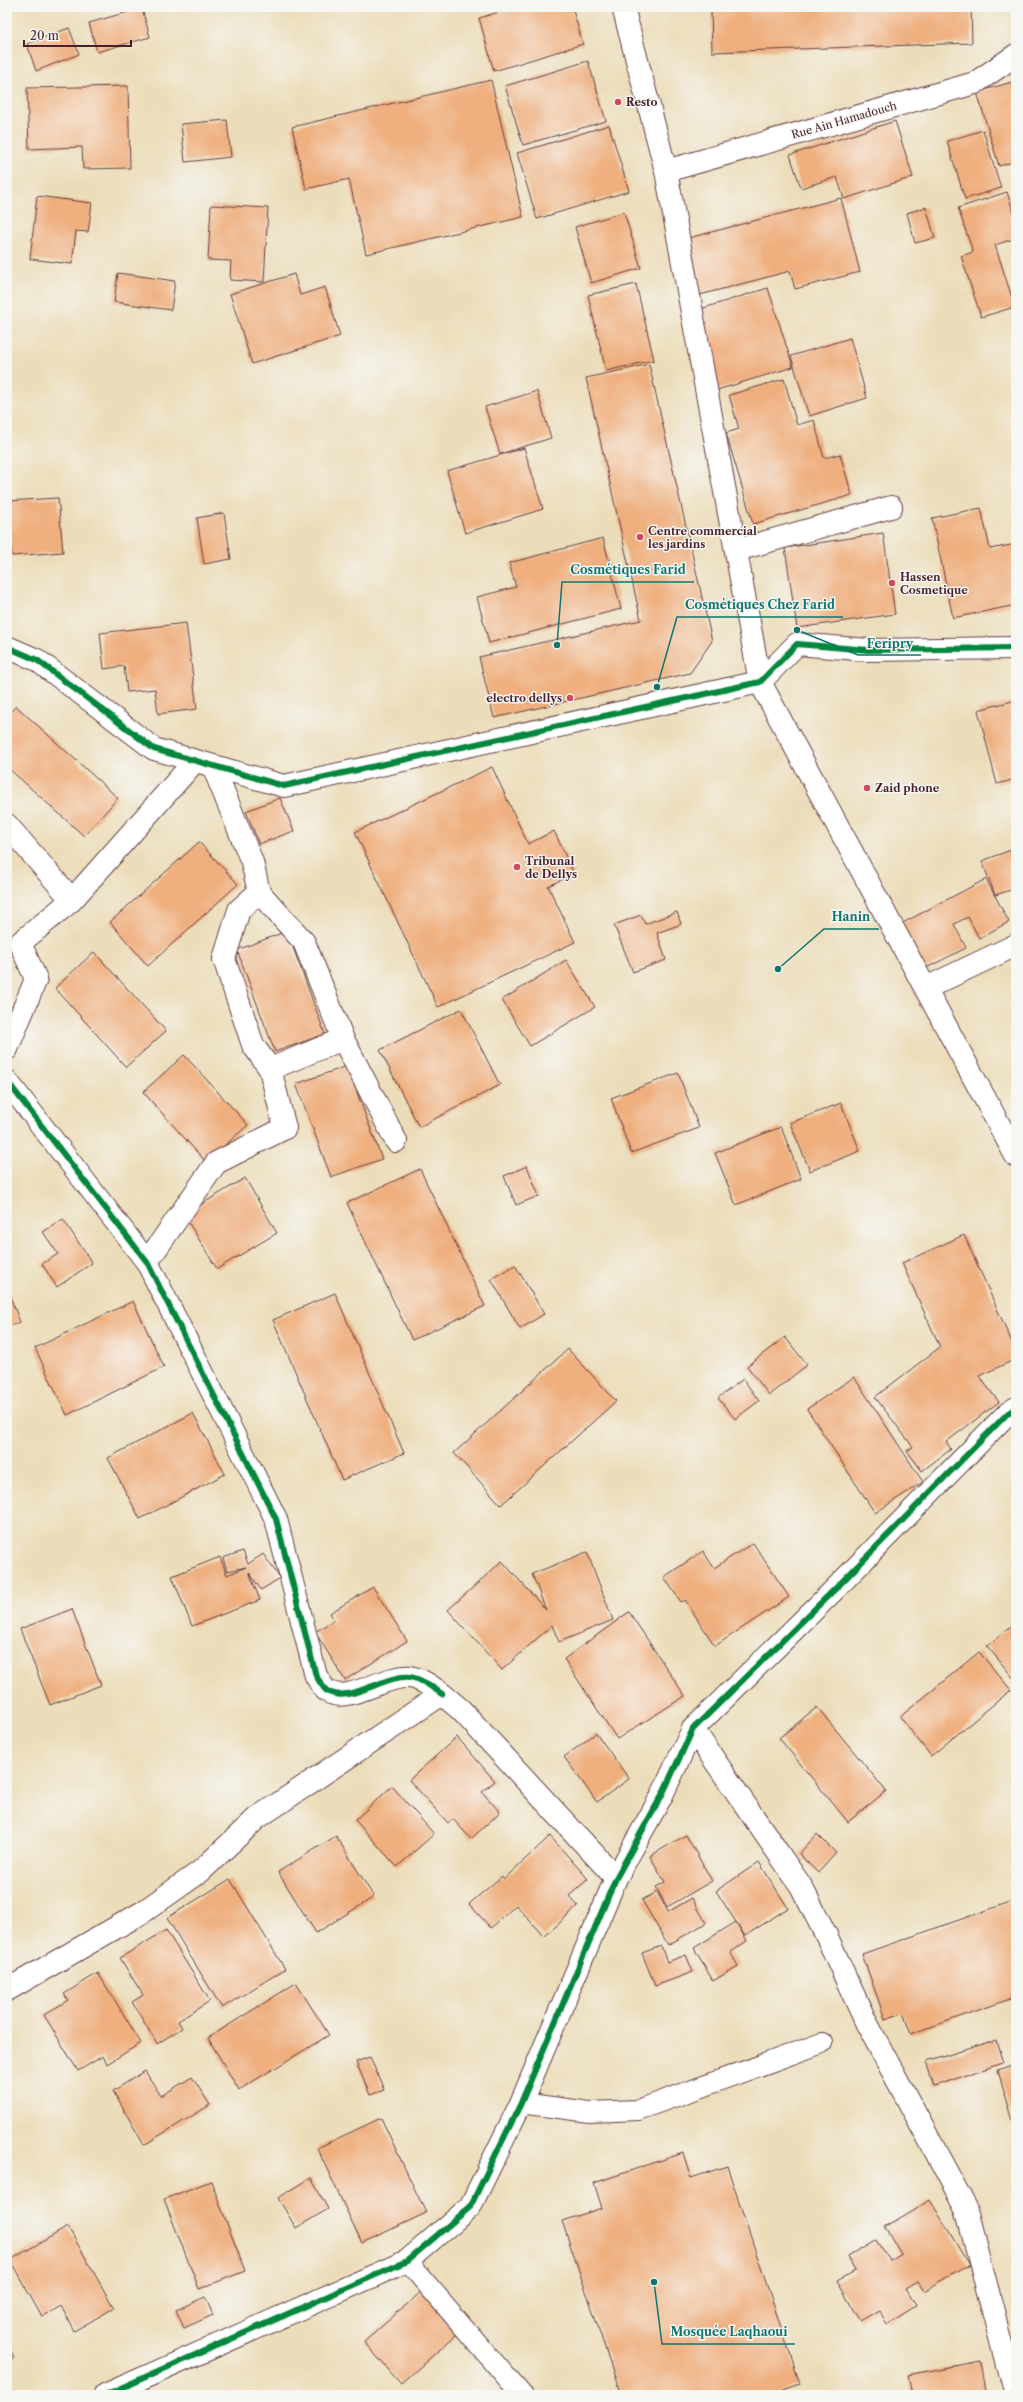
<svg xmlns="http://www.w3.org/2000/svg" width="1023" height="2402" font-family="'Libre Caslon Text',serif">
<style>
.building{fill:#efaf7e}
.lines{fill:none;stroke-linecap:round;stroke-linejoin:round}
.service-casing{stroke:#623c40;stroke-width:22}
.minor-casing{stroke:#623c40;stroke-width:24}
.primary-casing{stroke:#623c40;stroke-width:24}
.service{stroke:#fff;stroke-width:20}
.minor{stroke:#fff;stroke-width:22}
.primary{stroke:#fff;stroke-width:22}
.cycleway-casing{stroke:#f6f6f2;stroke-width:8}
.cycleway{stroke:#00873e;stroke-width:6}
.poi-dot{fill:#d1495b;stroke:#f6f6f2;stroke-width:1.5}
.labels{text-anchor:middle;stroke-width:3;stroke-linejoin:round;paint-order:stroke}
.poi-label{font-size:11px;font-weight:bold;fill:#4a1f2b;stroke:#f6f6f2;text-anchor:start}
.street-label{font-size:11px;fill:#4a1f2b;stroke:#f6f6f2}
.leader{fill:none;stroke:#0f766e;stroke-width:1.5}
.callout-dot{fill:#0f766e;stroke:#f6f6f2;stroke-width:1.5}
.callout-label{font-size:12px;text-anchor:middle;font-weight:bold;fill:#0f766e;stroke:#f6f6f2;stroke-width:3;stroke-linejoin:round;paint-order:stroke}
</style>
<rect width="100%" height="100%" fill="#f6f6f2"/>
<filter id="ink" filterUnits="userSpaceOnUse"><feTurbulence type="fractalNoise" baseFrequency=".025" numOctaves="2"/><feDisplacementMap in="SourceGraphic" scale="8" xChannelSelector="R" yChannelSelector="G"/><feConvolveMatrix kernelMatrix="1 2 1 2 8 2 1 2 1" color-interpolation-filters="sRGB"/></filter>
<filter id="wash" filterUnits="userSpaceOnUse"><feTurbulence type="fractalNoise" baseFrequency=".012" numOctaves="4" result="noise"/><feDisplacementMap in="SourceGraphic" scale="16" xChannelSelector="R" yChannelSelector="G"/><feGaussianBlur stdDeviation="0.9" result="paint"/><feColorMatrix in="noise" values="0 0 0 0 0 0 0 0 0 0 0 0 0 0 0 0 0 1.4 0 .05"/><feComposite in="paint" operator="in"/></filter>
<g filter="url(#wash)">
<rect width="100%" height="100%" fill="#ecddba"/>
<g id="blocks">
<path class="building" d="M 516,7 L 572,7 L 583,44 L 494,71 L 479,18 Z
M 711,7 L 971,7 L 972,43 L 712,52 Z
M 142,8 L 150,37 L 97,52 L 89,23 Z
M 69,28 L 79,54 L 36,71 L 27,44 Z
M 588,61 L 606,121 L 523,145 L 505,86 Z
M 491,80 L 523,217 L 366,254 L 349,179 L 306,189 L 292,127 Z
M 1016,81 L 1016,161 L 999,166 L 977,92 Z
M 128,86 L 130,168 L 83,169 L 82,147 L 29,149 L 27,88 Z
M 227,120 L 231,157 L 185,162 L 181,124 Z
M 895,121 L 913,177 L 844,199 L 837,177 L 801,188 L 790,155 Z
M 609,125 L 629,191 L 537,219 L 517,153 Z
M 983,130 L 1001,188 L 965,199 L 947,141 Z
M 1007,192 L 1016,220 L 1016,238 L 995,245 L 1015,307 L 981,317 L 961,256 L 973,252 L 958,208 Z
M 37,196 L 92,203 L 88,232 L 76,231 L 72,264 L 30,259 Z
M 841,198 L 860,272 L 795,289 L 790,271 L 696,296 L 681,240 Z
M 211,205 L 268,208 L 264,282 L 230,280 L 231,261 L 208,260 Z
M 926,207 L 935,238 L 915,243 L 907,213 Z
M 624,212 L 641,268 L 591,283 L 575,227 Z
M 118,273 L 175,281 L 171,310 L 114,302 Z
M 294,274 L 300,295 L 325,287 L 340,336 L 252,364 L 230,294 Z
M 636,284 L 654,360 L 606,371 L 588,295 Z
M 768,288 L 793,367 L 717,390 L 694,311 Z
M 850,338 L 867,398 L 809,416 L 791,356 Z
M 649,364 L 712,641 L 690,673 L 494,718 L 479,657 L 641,620 L 586,378 Z
M 784,379 L 797,425 L 814,420 L 824,458 L 840,454 L 852,495 L 753,524 L 726,433 L 739,429 L 729,395 Z
M 537,391 L 551,438 L 500,454 L 485,407 Z
M 524,448 L 543,509 L 465,533 L 447,471 Z
M 58,498 L 63,552 L 12,556 L 7,501 Z
M 981,508 L 990,549 L 1016,544 L 1016,605 L 953,618 L 932,518 Z
M 224,513 L 231,559 L 204,564 L 197,518 Z
M 883,533 L 895,614 L 797,628 L 785,548 Z
M 603,538 L 621,609 L 489,643 L 477,597 L 516,587 L 509,563 Z
M 186,623 L 197,709 L 158,714 L 155,689 L 127,692 L 124,666 L 104,669 L 100,633 Z
M 1016,700 L 1016,779 L 997,784 L 978,710 Z
M 16,706 L 118,798 L 84,836 L 7,767 L 7,716 Z
M 492,767 L 528,844 L 554,831 L 574,874 L 548,886 L 575,942 L 438,1007 L 355,832 Z
M 280,798 L 294,831 L 259,844 L 246,811 Z
M 199,842 L 238,884 L 148,966 L 110,922 Z
M 1016,848 L 1016,903 L 1011,890 L 995,895 L 982,861 Z
M 986,879 L 1009,922 L 979,938 L 968,917 L 954,924 L 966,948 L 920,971 L 897,926 Z
M 677,912 L 681,924 L 657,933 L 666,960 L 633,972 L 614,925 L 641,915 L 645,924 Z
M 287,931 L 325,1034 L 275,1052 L 237,950 Z
M 94,952 L 166,1031 L 126,1067 L 55,988 Z
M 566,960 L 595,1007 L 530,1046 L 502,1000 Z
M 461,1009 L 500,1085 L 419,1127 L 380,1050 Z
M 184,1055 L 248,1125 L 206,1162 L 143,1092 Z
M 347,1066 L 382,1159 L 331,1177 L 296,1084 Z
M 678,1073 L 699,1128 L 631,1153 L 611,1098 Z
M 841,1103 L 860,1151 L 810,1171 L 790,1123 Z
M 781,1127 L 801,1179 L 736,1205 L 715,1153 Z
M 527,1166 L 539,1196 L 516,1205 L 504,1176 Z
M 420,1169 L 485,1306 L 412,1340 L 347,1203 Z
M 245,1178 L 277,1233 L 217,1269 L 184,1215 Z
M 63,1219 L 92,1263 L 57,1287 L 42,1264 L 58,1254 L 43,1232 Z
M 964,1235 L 1016,1351 L 1016,1359 L 979,1376 L 999,1402 L 946,1442 L 951,1449 L 922,1471 L 907,1451 L 913,1447 L 875,1397 L 940,1347 L 902,1263 Z
M 515,1265 L 544,1314 L 520,1329 L 491,1279 Z
M 7,1289 L 20,1322 L 7,1327 Z
M 335,1293 L 404,1453 L 342,1480 L 273,1320 Z
M 133,1301 L 164,1367 L 67,1415 L 35,1348 Z
M 785,1337 L 807,1365 L 769,1395 L 747,1366 Z
M 568,1349 L 616,1401 L 501,1505 L 454,1453 Z
M 854,1377 L 923,1482 L 875,1513 L 807,1409 Z
M 743,1379 L 759,1401 L 735,1419 L 718,1398 Z
M 193,1413 L 225,1474 L 140,1519 L 108,1458 Z
M 753,1543 L 789,1597 L 715,1646 L 685,1600 L 681,1602 L 664,1577 L 703,1551 L 714,1568 Z
M 243,1551 L 248,1564 L 263,1554 L 280,1578 L 261,1590 L 249,1572 L 260,1600 L 192,1626 L 172,1576 L 220,1557 L 227,1575 L 246,1567 L 227,1571 L 223,1558 Z
M 587,1552 L 613,1620 L 559,1642 L 552,1625 L 502,1670 L 448,1610 L 502,1561 L 546,1610 L 532,1574 Z
M 373,1587 L 407,1641 L 345,1680 L 315,1632 L 334,1620 L 330,1613 Z
M 72,1609 L 101,1685 L 50,1705 L 20,1629 Z
M 629,1612 L 685,1696 L 617,1739 L 564,1659 Z
M 1016,1622 L 1016,1681 L 987,1646 Z
M 979,1652 L 1011,1690 L 931,1756 L 900,1717 Z
M 817,1707 L 886,1791 L 848,1822 L 779,1738 Z
M 596,1733 L 629,1779 L 597,1802 L 564,1757 Z
M 457,1737 L 495,1781 L 482,1792 L 500,1812 L 471,1839 L 453,1819 L 448,1823 L 409,1780 Z
M 392,1786 L 434,1834 L 397,1867 L 355,1820 Z
M 817,1834 L 836,1853 L 818,1873 L 799,1854 Z
M 686,1835 L 712,1881 L 667,1907 L 656,1887 L 665,1882 L 650,1856 Z
M 336,1836 L 374,1897 L 316,1933 L 278,1872 Z
M 550,1836 L 588,1879 L 569,1896 L 578,1906 L 544,1937 L 516,1905 L 491,1928 L 469,1904 L 502,1876 L 504,1879 Z
M 759,1862 L 788,1908 L 745,1936 L 716,1891 Z
M 230,1879 L 285,1969 L 222,2008 L 167,1918 Z
M 657,1892 L 668,1912 L 692,1898 L 706,1923 L 668,1945 L 642,1900 Z
M 1016,1900 L 1016,1997 L 911,2034 L 903,2013 L 885,2019 L 862,1954 Z
M 736,1922 L 747,1941 L 730,1952 L 738,1966 L 713,1981 L 694,1948 Z
M 166,1930 L 210,2001 L 178,2021 L 182,2028 L 157,2044 L 132,2002 L 143,1995 L 120,1958 Z
M 661,1946 L 667,1962 L 686,1955 L 693,1972 L 655,1986 L 642,1953 Z
M 98,1973 L 141,2043 L 107,2064 L 103,2056 L 78,2071 L 44,2015 L 68,2000 L 64,1994 Z
M 296,1983 L 329,2035 L 239,2090 L 208,2038 Z
M 996,2040 L 1003,2063 L 934,2086 L 926,2062 Z
M 370,2057 L 384,2090 L 370,2095 L 356,2062 Z
M 1016,2065 L 1016,2119 L 1013,2120 L 998,2071 Z
M 145,2071 L 161,2096 L 192,2077 L 210,2105 L 144,2145 L 113,2091 Z
M 381,2118 L 426,2213 L 362,2243 L 317,2148 Z
M 683,2153 L 691,2178 L 727,2166 L 800,2384 L 769,2395 L 621,2395 L 562,2221 L 602,2208 L 594,2183 Z
M 311,2178 L 328,2209 L 296,2228 L 278,2198 Z
M 211,2181 L 245,2271 L 199,2289 L 164,2199 Z
M 930,2200 L 969,2265 L 924,2291 L 918,2282 L 906,2289 L 916,2306 L 887,2324 L 879,2310 L 860,2321 L 837,2281 L 855,2271 L 847,2257 L 876,2240 L 889,2261 L 901,2254 L 885,2227 Z
M 68,2227 L 114,2308 L 74,2331 L 61,2306 L 42,2317 L 10,2260 Z
M 430,2284 L 466,2326 L 401,2384 L 364,2342 Z
M 205,2297 L 213,2315 L 184,2328 L 176,2310 Z
M 7,2342 L 14,2358 L 7,2361 Z
M 980,2361 L 986,2395 L 912,2395 L 908,2375 Z"/>
</g>
</g>
<g filter="url(#ink)">
<use href="#blocks" fill-opacity="0" stroke="#623c40" stroke-width="1"/>
<g class="lines">
<defs>
<path id="service" d="M 521,2103 L 590,2112 L 638,2110 L 822,2043
M 407,2261 L 522,2395"/>
<path id="minor" d="M 666,171 L 975,83 L 1016,55
M 737,550 L 891,507
M 7,647 L 37,660 L 154,749 L 284,786 L 760,682 L 797,644 L 868,650 L 1016,648
M 213,766 L 252,862 L 259,892 L 304,942 L 343,1039 L 396,1141
M 7,825 L 72,900 L 20,943 L 36,979 L 7,1049
M 72,900 L 195,761
M 926,988 L 1016,945
M 270,1069 L 343,1039
M 7,1081 L 147,1262 L 276,1519 L 316,1676 C 319,1680 323,1688 327,1691 C 348,1705 386,1674 410,1677 C 422,1679 432,1687 442,1694
M 147,1262 L 216,1163 L 285,1128 L 270,1069 L 253,1045 L 224,959 L 239,910 L 259,892
M 693,1729 L 801,1886 L 827,1937 L 866,2022 L 966,2208 L 1015,2395
M 7,1990 L 143,1912 L 201,1871 L 257,1818 L 442,1694 L 461,1710 L 616,1878
M 105,2395 L 407,2261 L 470,2207 L 521,2103 L 616,1878 L 662,1795 L 693,1729 L 836,1588 L 1007,1414 L 1016,1408"/>
<path id="primary" d="M 623,7 L 666,171 L 760,682 L 1016,1156"/>
</defs>
<use href="#service" class="service-casing"/>
<use href="#minor" class="minor-casing"/>
<use href="#primary" class="primary-casing"/>
<use href="#service" class="service"/>
<use href="#minor" class="minor"/>
<use href="#primary" class="primary"/>
<defs>
<path id="cycleway" d="M 7,647 L 37,660 L 154,749 L 284,786 L 760,682 L 797,644 L 868,650 L 1016,648
M 7,1081 L 147,1262 L 276,1519 L 316,1676 C 319,1680 323,1688 327,1691 C 348,1705 386,1674 410,1677 C 422,1679 432,1687 442,1694
M 105,2395 L 407,2261 L 470,2207 L 521,2103 L 616,1878 L 662,1795 L 693,1729 L 836,1588 L 1007,1414 L 1016,1408"/>
</defs>
<use href="#cycleway" class="cycleway-casing"/>
<use href="#cycleway" class="cycleway"/>
</g>
</g>
<g class="poi-dot">
<circle cx="618" cy="102" r="4"/>
<circle cx="640" cy="537" r="4"/>
<circle cx="892" cy="583" r="4"/>
<circle cx="570" cy="698" r="4"/>
<circle cx="867" cy="788" r="4"/>
<circle cx="517" cy="867" r="4"/>
</g>
<g class="labels">
<g class="poi-label">
<text x="626" y="106">Resto</text>
<text x="648" y="535">Centre commercial<tspan x="648" dy="13">les jardins</tspan></text>
<text x="900" y="581">Hassen<tspan x="900" dy="13">Cosmetique</tspan></text>
<text x="562" y="702" text-anchor="end">electro dellys</text>
<text x="875" y="792">Zaid phone</text>
<text x="525" y="865">Tribunal<tspan x="525" dy="13">de Dellys</tspan></text>
</g>
<g class="street-label">
<text transform="translate(844 120) rotate(-16)" y="4">Rue Ain Hamadouch</text>
</g>
</g>
<path class="leader" d="M557 645L562 582H694M657 687L677 617H843M797 630L858 655H921M778 969L824 929H879M654 2282L662 2344H795"/>
<g class="callout-dot">
<circle cx="557" cy="645" r="4"/>
<circle cx="657" cy="687" r="4"/>
<circle cx="797" cy="630" r="4"/>
<circle cx="778" cy="969" r="4"/>
<circle cx="654" cy="2282" r="4"/>
</g>
<g class="callout-label">
<text x="628" y="574">Cosmétiques Farid</text>
<text x="760" y="609">Cosmétiques Chez Farid</text>
<text x="890" y="648">Feripry</text>
<text x="851" y="921">Hanin</text>
<text x="729" y="2336">Mosquée Laqhaoui</text>
</g>
<rect width="1023" height="2402" fill="none" stroke="#f6f6f2" stroke-width="24"/>
<path d="M24 40v6h107v-6" fill="none" stroke="#4a1f2b" stroke-width="2"/>
<text x="30" y="40" font-size="12" fill="#4a1f2b" stroke="#f6f6f2" stroke-width="3" paint-order="stroke">20 m</text>
</svg>
